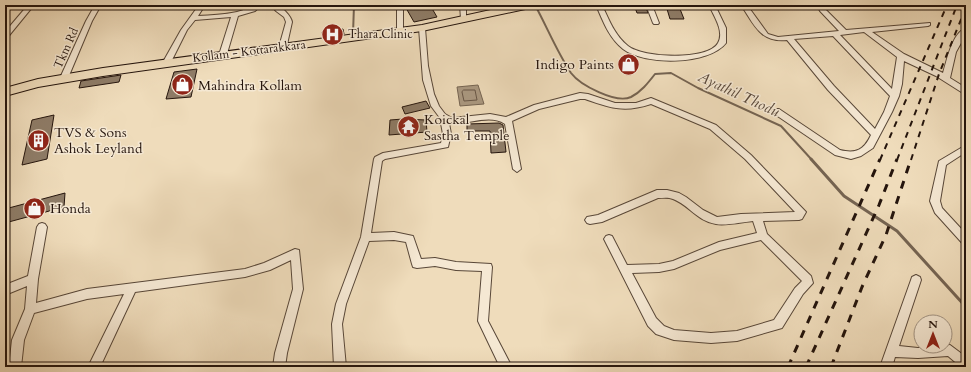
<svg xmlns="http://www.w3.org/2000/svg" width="971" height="372" font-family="Cardo,serif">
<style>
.water{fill:#aa9880;stroke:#756452}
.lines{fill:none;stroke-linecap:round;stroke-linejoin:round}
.shore{stroke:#685646;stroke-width:1}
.stream-far1{stroke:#756452;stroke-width:2}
.stream{stroke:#756452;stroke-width:3}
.building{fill:#8e7c67;stroke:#25150d}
.minor-casing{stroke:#584738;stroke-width:2}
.primary-casing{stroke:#25150d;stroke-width:2}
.minor{fill:#f5e8d3;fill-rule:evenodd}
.primary{fill:#efdcbb;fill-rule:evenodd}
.rail-far1{stroke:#25150d;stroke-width:2;stroke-dasharray:6 6;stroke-linecap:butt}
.rail{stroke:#25150d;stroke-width:3;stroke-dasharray:8 8;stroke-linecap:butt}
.labels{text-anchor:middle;stroke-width:3;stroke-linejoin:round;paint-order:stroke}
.far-poi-label{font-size:12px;fill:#25150d;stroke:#f5e8d3;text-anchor:start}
.far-street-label{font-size:12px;fill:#25150d;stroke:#f5e8d3}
.poi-label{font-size:14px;fill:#25150d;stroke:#f5e8d3;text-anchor:start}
.water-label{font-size:15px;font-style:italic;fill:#5a493b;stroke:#f5e8d3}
</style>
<rect width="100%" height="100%" fill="#efdcbb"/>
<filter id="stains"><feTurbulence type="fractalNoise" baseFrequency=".005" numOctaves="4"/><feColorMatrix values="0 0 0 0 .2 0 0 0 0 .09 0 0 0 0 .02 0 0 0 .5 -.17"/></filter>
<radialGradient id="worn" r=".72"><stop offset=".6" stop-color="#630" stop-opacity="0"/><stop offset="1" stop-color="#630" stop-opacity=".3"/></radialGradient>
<path class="water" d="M 478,85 L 484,104 L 460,106 L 457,87 Z"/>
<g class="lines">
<path class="shore" d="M 464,90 L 475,90 L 477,100 L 464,101 L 462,92 Z"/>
<path class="stream-far1" d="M 535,5 C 547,27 557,52 571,73 C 580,85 616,104 631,97 C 641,92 648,83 655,74 L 671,73 L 698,88 L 781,126 L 812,160
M 353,34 L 354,5"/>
<path class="stream" d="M 811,159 L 844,196 L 897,231 L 966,307"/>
</g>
<path class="building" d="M 423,5 L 430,5 L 437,17 L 414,22 L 406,8 Z
M 634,5 L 645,5 L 648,13 L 637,13 Z
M 667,9 L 680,9 L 684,19 L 670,19 Z
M 343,29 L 344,34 L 323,37 L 322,32 Z
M 197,69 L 191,97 L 166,99 L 174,72 Z
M 121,75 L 119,82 L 79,88 L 81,81 Z
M 426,101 L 430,108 L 405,114 L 402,107 Z
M 54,115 L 47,159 L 22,165 L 32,120 Z
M 403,119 L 426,120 L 427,132 L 389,135 L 390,120 Z
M 499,123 L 503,125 L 506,152 L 491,153 L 490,131 L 467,131 L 467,124 Z
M 65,193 L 64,207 L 5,223 L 5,209 Z"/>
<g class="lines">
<defs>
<path id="minor" d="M 28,5 L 34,5 L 7,38 L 5,39 L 5,32 Z
M 95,5 L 101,5 L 92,21 L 68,78 L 67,80 L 61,80 L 60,78 L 86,21 Z
M 199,5 L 205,5 L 198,16 C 211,15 224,15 237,12 C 246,10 252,5 261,5 L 255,11 L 238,16 L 226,57 L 223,57 L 219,55 L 231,17 L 195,20 L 187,30 L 170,64 L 164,64 L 163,62 L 181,30 Z
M 271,5 C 273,5 275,4 277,5 C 283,8 291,16 292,22 L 286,49 L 280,49 L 279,47 L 286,22 L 284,17 L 276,11 Z
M 397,5 L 403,5 L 403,31 L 400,33 L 397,31 Z
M 460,5 L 466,5 L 466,20 L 462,20 L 461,19 Z
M 596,5 L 602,5 C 609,20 615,36 628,46 C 643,58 708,61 718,43 C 725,31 713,15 709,5 L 715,5 L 726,28 L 726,43 C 709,65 645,66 623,49 C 609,38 603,21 596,5 Z
M 646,5 L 652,5 L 659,23 L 658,24 L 654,24 L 653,23 Z
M 741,5 L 747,5 L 768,34 L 778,37 L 839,31 L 820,11 L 817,5 L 823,5 L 825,9 L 846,30 L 930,23 L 930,25 L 928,26 L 872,32 L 904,54 L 943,73 C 947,60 952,33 966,28 L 966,34 L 956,52 L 950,78 L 966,88 L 966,95 L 936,76 L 904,61 L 902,84 L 899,96 L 892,112 L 873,148 L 861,156 L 851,159 L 835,155 L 773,113 L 772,111 L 773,109 L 779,109 L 840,150 C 856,154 864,150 871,135 L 828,90 L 787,40 C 760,43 754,24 741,5 ZM 864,32 L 897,57 L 892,89 L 840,35 ZM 833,36 L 890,96 L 884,112 L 875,129 L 834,86 L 794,39 Z
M 422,26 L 425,28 L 428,66 L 434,94 L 439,106 L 445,114 L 452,118 L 490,114 L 506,117 L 534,105 L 580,93 L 588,94 L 615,103 L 636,103 L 651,98 L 716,125 L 751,155 L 806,212 L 802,219 L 799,220 L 763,221 L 767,234 L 811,276 L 813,283 L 803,294 L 782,328 L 737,341 L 711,343 L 674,340 L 656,334 L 648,326 L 604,239 L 606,236 L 609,235 L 612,236 L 627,265 L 659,264 L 673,261 L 719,242 L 757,233 L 753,221 C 743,222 725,226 716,224 C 697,221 689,205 673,199 C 668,197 663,198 658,198 L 602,222 L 590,224 L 587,223 L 585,220 L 587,217 L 598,215 L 657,190 L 667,190 L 679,193 L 686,197 L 703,210 L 717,217 L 741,214 L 795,212 L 745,159 L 710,129 L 651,104 C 624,113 611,108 585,99 L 580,99 L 539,109 L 512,121 L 521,169 L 517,172 L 513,169 L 505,124 C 489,113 466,126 449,123 L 451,134 L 448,147 L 385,159 L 382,161 L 371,233 L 394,232 L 413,236 L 421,259 L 435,258 L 456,262 L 491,264 L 492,267 L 488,321 L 512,367 L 500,367 L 478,321 L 482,271 L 456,270 L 435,266 L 417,268 L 413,267 L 412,264 L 406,242 L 394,240 L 369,241 L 346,304 L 342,324 L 346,367 L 334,367 L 332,324 L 336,304 L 361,237 L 374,159 L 375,157 L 383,153 L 441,143 L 443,134 L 440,118 L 431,106 L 423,80 L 419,28 ZM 761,240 L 802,281 L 795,288 L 774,320 L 737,331 L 711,333 L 674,330 L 664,326 L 656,318 L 632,273 L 659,272 L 674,269 L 720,250 Z
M 966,145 L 966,152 L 946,165 L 940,201 L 942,208 L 966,234 L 966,245 L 963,244 L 935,213 L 930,201 L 939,161 Z
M 42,223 L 45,224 L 47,227 L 38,279 L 36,303 L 87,289 L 245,269 L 264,263 L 295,249 L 299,250 L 303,289 L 287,353 L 285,367 L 273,367 L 275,353 L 293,289 L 291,260 L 270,270 L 245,277 L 135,292 L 100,367 L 88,367 L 124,294 L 87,299 L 34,313 L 24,340 L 21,367 L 9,367 L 12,340 L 25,309 L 27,286 L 5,295 L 5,285 L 28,276 L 37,227 L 39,224 Z
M 916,275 L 920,277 L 921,280 L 899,346 L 918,348 L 950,345 L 966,357 L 966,367 L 961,367 L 948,356 L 918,358 L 895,357 L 892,367 L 880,367 L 911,280 L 912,277 Z"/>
<path id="primary" d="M 514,5 L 535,5 L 530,8 L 422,31 L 103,76 L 38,87 L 5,96 L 5,88 L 38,79 L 103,68 L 422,25 Z"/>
</defs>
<use href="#minor" class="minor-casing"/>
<use href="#primary" class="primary-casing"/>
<use href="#minor" class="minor"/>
<use href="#primary" class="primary"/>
<path class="rail-far1" d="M 880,160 L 947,5
M 897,160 L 957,5
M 911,160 L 939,74 L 966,7"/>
<path class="rail" d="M 788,367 L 880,159
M 806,367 L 879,205 L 897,159
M 831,367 L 862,287 L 886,235 L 911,159"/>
</g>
<defs>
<symbol id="hospital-disc" viewBox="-11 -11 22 22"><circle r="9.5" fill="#8f2418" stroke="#f5e8d3"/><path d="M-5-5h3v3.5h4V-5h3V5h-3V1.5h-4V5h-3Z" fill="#fff"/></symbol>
<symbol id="shop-disc" viewBox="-11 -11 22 22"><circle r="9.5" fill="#8f2418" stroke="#f5e8d3"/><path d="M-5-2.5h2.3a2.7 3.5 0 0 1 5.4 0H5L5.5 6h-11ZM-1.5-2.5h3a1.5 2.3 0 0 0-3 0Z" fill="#fff"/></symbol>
<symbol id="temple-disc" viewBox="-11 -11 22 22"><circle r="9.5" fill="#8f2418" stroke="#f5e8d3"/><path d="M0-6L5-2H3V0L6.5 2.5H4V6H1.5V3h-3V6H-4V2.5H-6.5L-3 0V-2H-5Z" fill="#fff"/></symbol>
<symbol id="building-disc" viewBox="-11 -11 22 22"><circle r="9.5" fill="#8f2418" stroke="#f5e8d3"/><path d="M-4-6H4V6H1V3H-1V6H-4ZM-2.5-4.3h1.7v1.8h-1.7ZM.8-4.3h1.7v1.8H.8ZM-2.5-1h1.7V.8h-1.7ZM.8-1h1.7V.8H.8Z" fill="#fff"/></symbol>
</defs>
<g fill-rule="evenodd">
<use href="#hospital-disc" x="320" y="22" width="25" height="25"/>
<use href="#shop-disc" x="616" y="52" width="25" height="25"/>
<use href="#shop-disc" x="170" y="72" width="25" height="25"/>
<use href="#temple-disc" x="396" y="114" width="25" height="25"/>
<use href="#building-disc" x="26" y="128" width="25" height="25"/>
<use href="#shop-disc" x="22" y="196" width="25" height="25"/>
</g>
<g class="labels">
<g class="far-poi-label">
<text x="348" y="38">Thara Clinic</text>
</g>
<g class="far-street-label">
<text transform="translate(66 48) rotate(-66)" y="4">Tkm Rd</text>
<text transform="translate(249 51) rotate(-7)" y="4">Kollam - Kottarakkara</text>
</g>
<g class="poi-label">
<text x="614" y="69" text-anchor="end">Indigo Paints</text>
<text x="198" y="90">Mahindra Kollam</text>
<text x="424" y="124">Koickal<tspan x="424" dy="16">Sastha Temple</tspan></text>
<text x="54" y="137">TVS &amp; Sons<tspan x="54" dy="16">Ashok Leyland</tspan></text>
<text x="50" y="213">Honda</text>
</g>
<g class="water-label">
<text transform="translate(739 94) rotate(25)" y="5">Ayathil Thodu</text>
</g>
</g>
<rect width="971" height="372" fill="none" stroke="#efdcbb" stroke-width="20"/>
<rect x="6" y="6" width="959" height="360" fill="none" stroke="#25150d" stroke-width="2"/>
<rect x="10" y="10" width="951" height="352" fill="none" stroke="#25150d"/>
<g transform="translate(933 334)"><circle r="19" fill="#f5e8d3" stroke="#a29484"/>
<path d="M0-3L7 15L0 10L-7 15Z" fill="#8f2418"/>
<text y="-6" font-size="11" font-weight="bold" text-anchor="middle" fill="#25150d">N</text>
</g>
<rect width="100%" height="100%" filter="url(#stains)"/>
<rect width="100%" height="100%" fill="url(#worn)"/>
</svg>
